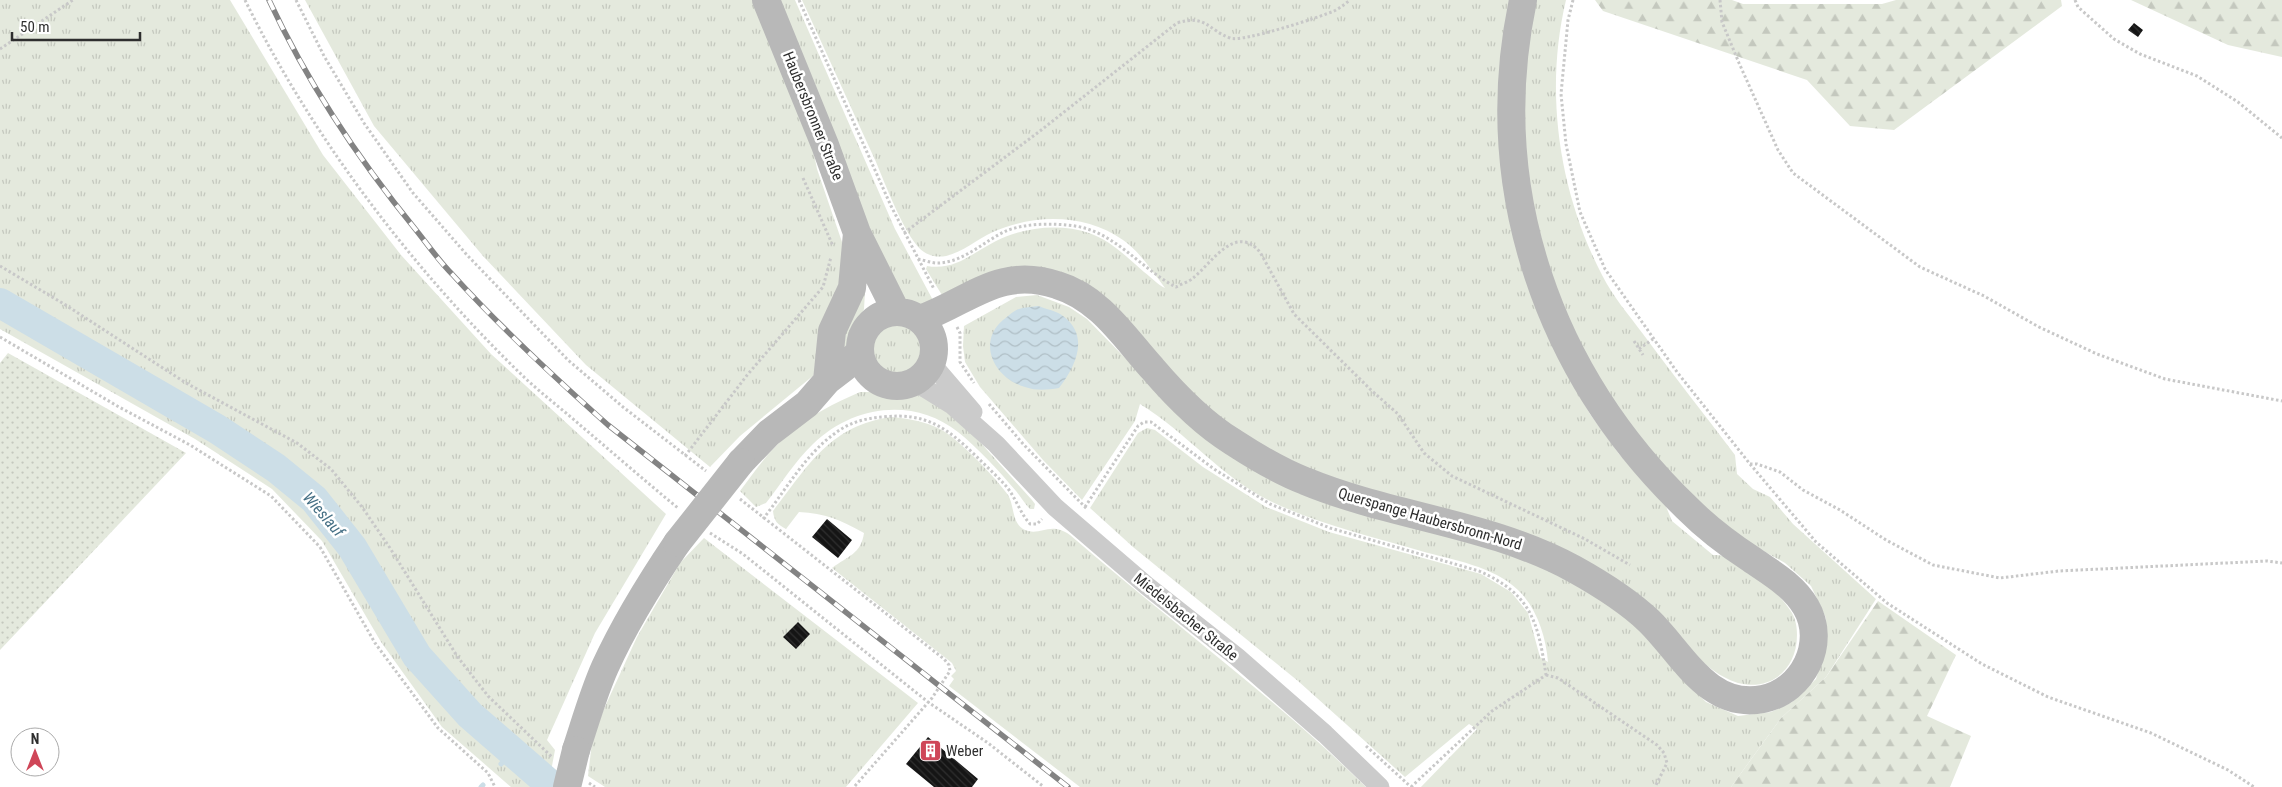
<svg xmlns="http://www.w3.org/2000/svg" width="2282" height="787" font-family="'Roboto Condensed',sans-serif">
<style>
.grass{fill:url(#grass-tufts)}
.forest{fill:url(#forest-firs)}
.park{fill:url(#park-dots)}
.water{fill:url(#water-waves)}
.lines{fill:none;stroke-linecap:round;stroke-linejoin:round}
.stream{stroke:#ccdee7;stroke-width:5}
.river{stroke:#ccdee7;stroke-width:30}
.building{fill:url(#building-back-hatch)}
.path{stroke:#c8c8c8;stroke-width:3;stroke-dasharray:2.5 2.5;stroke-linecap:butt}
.street{stroke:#cbcbcb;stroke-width:19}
.secondary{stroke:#b8b8b8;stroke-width:28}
.rail-casing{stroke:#838383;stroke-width:5.5}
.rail{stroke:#fff;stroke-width:4;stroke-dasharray:11;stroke-linecap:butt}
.secondary-bridge{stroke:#b8b8b8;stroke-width:28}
.labels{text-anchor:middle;stroke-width:5;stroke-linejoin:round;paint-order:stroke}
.street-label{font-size:15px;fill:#2e2e2e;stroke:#fff}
.poi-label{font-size:15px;fill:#2e2e2e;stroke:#fff;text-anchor:start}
.water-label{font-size:16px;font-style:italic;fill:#467085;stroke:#fff}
</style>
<defs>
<pattern id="grass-tufts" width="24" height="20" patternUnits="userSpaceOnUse" patternTransform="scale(1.25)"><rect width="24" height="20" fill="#e4e9dd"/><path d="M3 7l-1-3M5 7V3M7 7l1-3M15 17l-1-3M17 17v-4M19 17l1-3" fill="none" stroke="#c4c8be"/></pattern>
<pattern id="forest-firs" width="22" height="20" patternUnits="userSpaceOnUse" patternTransform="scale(1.25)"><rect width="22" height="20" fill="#e4e9dd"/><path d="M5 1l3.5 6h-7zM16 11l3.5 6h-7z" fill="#c4c8be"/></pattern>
<pattern id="park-dots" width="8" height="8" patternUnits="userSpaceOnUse" patternTransform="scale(1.25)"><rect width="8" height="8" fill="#e4e9dd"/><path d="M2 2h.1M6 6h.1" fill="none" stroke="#c4c8be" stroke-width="1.8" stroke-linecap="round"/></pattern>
<pattern id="water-waves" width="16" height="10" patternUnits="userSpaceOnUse" patternTransform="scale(1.25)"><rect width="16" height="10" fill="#ccdee7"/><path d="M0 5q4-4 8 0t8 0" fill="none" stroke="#b0bfc6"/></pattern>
<pattern id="building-back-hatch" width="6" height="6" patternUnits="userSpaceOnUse" patternTransform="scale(1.25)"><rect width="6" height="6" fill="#151515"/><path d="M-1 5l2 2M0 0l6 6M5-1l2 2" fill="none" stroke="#2f2f2f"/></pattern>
</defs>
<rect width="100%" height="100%" fill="#fff"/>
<path class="grass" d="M 0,0 L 230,0 L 323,155 L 401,255 L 491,354 L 666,514 L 595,633 L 547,740 L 555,750 L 548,787 L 511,787 L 442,727 L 381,642 L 322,541 L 272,489 L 195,439 L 0,329 Z
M 305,0 L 755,0 L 809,129 L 817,169 L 842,242 L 845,261 L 844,281 L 814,375 L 740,436 L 710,467 L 586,365 L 483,256 L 374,126 Z
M 777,0 L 795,0 L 895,229 L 935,304 C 916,309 904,301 893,286 Z
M 802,0 L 1509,0 L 1502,47 L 1500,79 L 1540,315 L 1563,366 L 1590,414 L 1619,454 L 1665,504 L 1672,521 L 1713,555 C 1731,555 1738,563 1752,573 C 1768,584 1782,597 1792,613 C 1796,620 1797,628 1797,635 C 1797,677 1759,697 1724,677 C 1699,664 1683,639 1664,620 C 1655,611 1644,603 1635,595 L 1304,470 L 1216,419 L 1088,284 L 1061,272 L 945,300 L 926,269 L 927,266 C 955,271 972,253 996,241 C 1023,227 1060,223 1089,233 C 1110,240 1127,257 1144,272 C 1151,277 1158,285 1165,288 C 1152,271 1140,252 1123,240 C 1085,213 1033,214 993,232 C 972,241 948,267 924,252 C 907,242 884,181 876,162 C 851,108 827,54 802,0 Z
M 1531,0 L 1566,0 C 1544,92 1559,192 1602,275 C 1613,297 1629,315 1643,334 C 1673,375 1705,415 1735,455 L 1737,474 L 1753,489 L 1770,497 L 1793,524 L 1876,599 L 1826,677 L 1781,718 L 1731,787 L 1421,787 L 1477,729 L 1469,724 L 1405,777 L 1298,681 L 1133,547 L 1090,508 L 1138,433 L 1147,428 L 1155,430 L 1203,467 L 1266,507 L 1329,532 L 1481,574 L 1511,592 L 1528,613 L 1540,657 L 1548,662 C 1546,637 1537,608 1518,590 C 1493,566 1453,560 1421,551 C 1370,536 1318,524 1270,501 C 1221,477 1186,432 1140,404 L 1135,421 L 1082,500 L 1043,460 L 980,387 L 965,362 L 963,346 L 964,326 L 1016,297 L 1037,295 L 1069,307 L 1087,319 L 1132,365 L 1230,454 L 1538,562 L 1606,598 L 1651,636 L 1681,677 L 1706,702 L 1738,716 L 1771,712 L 1792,702 L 1816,679 L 1825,649 L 1826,618 L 1811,586 L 1785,563 L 1751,544 L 1710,515 L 1641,447 L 1572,338 L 1534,231 L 1520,97 Z
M 865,292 L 864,309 L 848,350 L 837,345 Z
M871 348a26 26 0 1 1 52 0a26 26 0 1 1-52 0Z
M 860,392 L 869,392 L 899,397 L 921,395 L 963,423 L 1032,500 L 1035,504 L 1034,509 L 1030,509 C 1025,504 1021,497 1016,491 C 999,471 978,448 958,432 C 914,397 853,405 813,444 C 795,461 781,484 766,503 L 756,507 L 740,491 C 755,471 770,449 790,433 C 810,415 835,403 860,392 Z
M 892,417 C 909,419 924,421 940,429 C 957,437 997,479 1008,495 C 1014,504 1012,523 1023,529 C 1040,538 1049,520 1070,535 C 1168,620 1273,696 1366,787 L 1080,787 L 949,686 L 954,679 L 951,676 L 956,671 L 952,663 L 832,568 C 848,556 861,554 864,533 C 841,520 825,513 799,512 L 786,529 C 777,524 774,521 773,511 C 808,466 830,425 892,417 Z
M 704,538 L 918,703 L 846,787 L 605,787 L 588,776 L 592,742 L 603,711 L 637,637 L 680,563 Z"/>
<path class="forest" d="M 1595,0 L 1732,0 L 1743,4 L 1882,4 L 1896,0 L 2061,0 L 2062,6 L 1894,130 L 1850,126 L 1807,80 L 1603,11 Z
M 2131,0 L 2282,0 L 2282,57 L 2228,45 Z
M 1878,601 L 1956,655 L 1927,716 L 1971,736 L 1950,787 L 1731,787 L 1781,718 L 1826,677 Z"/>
<path class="park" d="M 8,353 L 186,453 L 0,650 L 0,363 Z"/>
<path class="water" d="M 1038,306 C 1046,309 1057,311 1063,316 C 1090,336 1076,366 1059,388 C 1047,390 1037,391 1025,387 C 995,379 976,343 1003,320 C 1008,317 1013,311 1019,309 C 1025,307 1032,307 1038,306 Z"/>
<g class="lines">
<path class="stream" d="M 501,764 L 511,753
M 481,787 L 483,785"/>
<path class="river" d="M 0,303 L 217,429 L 276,468 L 314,499 L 352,547 L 417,656 L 470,715 L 553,787"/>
</g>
<path class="building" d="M 2134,23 L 2143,30 L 2138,37 L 2128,30 Z
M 827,519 L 852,540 L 838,558 L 812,537 Z
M 798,622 L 810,634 L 796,649 L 783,637 Z
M 928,737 L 978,779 L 972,787 L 934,787 L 906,764 Z"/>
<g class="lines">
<path class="path" d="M 245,0 C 313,139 414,271 525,378 C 542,394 562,409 580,425 C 612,452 645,481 678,508
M 296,0 L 324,56 L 364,123 L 413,193 L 467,255 L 568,360 L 623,407 L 706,471
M 799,0 L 891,206 L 934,289
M 1573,0 L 1568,20 L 1561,94 L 1566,144 L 1580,212 L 1605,269 L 1677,372 L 1750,464 L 1816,542 L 1887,603 L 1982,664 L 2048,697 L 2151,733 L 2228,770 L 2254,787
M 1720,0 L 1722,22 L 1739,63 L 1778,150 L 1793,173 L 1920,267 L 1984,296 L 2039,327 L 2097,354 L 2165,379 L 2282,401
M 2075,0 L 2078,7 L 2114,39 L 2140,54 L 2197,76 L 2238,102 L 2282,138
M 0,49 L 73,0
M 803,178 L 833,246
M 904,233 L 1040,131 L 1177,23 C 1206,14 1208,30 1230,38 C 1241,43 1320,17 1334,11 C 1340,8 1345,4 1350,0
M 918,259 C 924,260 931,263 937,263 C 963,263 984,241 1006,231 C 1025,223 1055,223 1075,226 C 1115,232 1141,269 1176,287 C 1181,284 1189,282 1193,278 C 1212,263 1235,223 1260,252 L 1294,314 L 1371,390 L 1398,414 L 1424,453 L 1452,476 L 1585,539 L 1630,565
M 0,266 L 64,304 L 186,383 L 297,443 L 331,469 L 362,507 L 390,548 L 457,656 L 488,696 L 553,758
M 957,327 L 960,333 L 960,362 L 974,383
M 0,337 L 119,407 L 190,445 L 271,496 L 320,547 L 375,643 L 438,728 L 488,773 L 495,787
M 1634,341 L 1643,355
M 1639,349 L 1653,339
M 989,404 L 1024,445 L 1087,509
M 685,456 L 748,374 L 823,287 L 831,257
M 1750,464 L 1757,464 L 1780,472 L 1803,490 L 1840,510 L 1886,540 L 1933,565 L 2000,578 L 2059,571 L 2267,561 L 2282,563
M 740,499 L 944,659 L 949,665 L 950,671 L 932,698 L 854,787
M 1085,507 L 1138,426 L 1144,422 L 1151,422 L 1214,469 L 1270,504 L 1330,528 L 1479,571 C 1531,594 1538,621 1546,675
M 763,519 C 785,491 805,455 834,434 C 848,423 865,418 883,417 C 926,412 947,428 976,456 C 986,466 997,476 1006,486 C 1016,498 1020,513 1030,524 L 1037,524 L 1042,519
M 710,533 L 743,554 L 928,702 L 988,743 L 1044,787
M 1546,675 L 1558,678 L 1657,745 L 1664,753 L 1667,763 L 1655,787
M 1366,746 L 1411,787
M 589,783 L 595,787
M 1411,787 L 1492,711 L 1546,675"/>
<path class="street" d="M 933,360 L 937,370 L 973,412
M 915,382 L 952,405 L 996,444 L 1055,507 L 1147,586 L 1237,657 L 1325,734 L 1380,787"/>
<path class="secondary" d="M 766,0 L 825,145 L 857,233 L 896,311
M860 349a37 37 0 1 1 74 0a37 37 0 1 1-74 0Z
M 920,319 C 970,301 999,266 1057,285 C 1100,298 1124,337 1152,368 C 1175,395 1202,423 1233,442 C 1256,457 1279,471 1305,481 C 1392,517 1490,523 1574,569 C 1601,584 1627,600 1649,621 C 1682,653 1708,710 1763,699 C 1803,691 1827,643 1806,607 C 1793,585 1771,573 1751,559 C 1728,544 1706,527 1687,508 C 1549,375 1483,190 1523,0
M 827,381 L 832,331 L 852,288 L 857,233
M 741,462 L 769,433 L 807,404 L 827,381 L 844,368 L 859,352
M 576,750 C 585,723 593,694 605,667 C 625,623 650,583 677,543"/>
<defs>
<path id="rail" d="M 269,0 C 307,82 359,160 416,230 C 428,245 439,261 452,274 C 501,328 554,377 608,425 L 1068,787"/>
</defs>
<use href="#rail" class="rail-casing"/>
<use href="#rail" class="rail"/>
<path class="secondary-bridge" d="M 677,543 L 741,462
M 567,787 L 576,750"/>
</g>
<defs>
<symbol id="building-square" viewBox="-11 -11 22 22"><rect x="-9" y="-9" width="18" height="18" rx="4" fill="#cf4658" stroke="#fff"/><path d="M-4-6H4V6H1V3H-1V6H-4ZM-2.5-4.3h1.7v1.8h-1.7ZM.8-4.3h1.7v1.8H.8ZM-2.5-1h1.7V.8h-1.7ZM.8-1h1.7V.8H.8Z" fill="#fff"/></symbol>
</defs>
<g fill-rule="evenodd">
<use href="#building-square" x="918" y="738" width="25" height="25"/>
</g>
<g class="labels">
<g class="street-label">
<text transform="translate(813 116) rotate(68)" y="5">Haubersbronner Straße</text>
<text transform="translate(1430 519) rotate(16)" y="5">Querspange Haubersbronn-Nord</text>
<text transform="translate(1186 617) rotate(39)" y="5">Miedelsbacher Straße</text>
</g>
<g class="poi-label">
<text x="946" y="756">Weber</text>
</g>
<g class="water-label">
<text transform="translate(324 514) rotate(49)" y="6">Wieslauf</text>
</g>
</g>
<g transform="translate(35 752)"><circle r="24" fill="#ffffff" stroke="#ababab"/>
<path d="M0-4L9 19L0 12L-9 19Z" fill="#cf4658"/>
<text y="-8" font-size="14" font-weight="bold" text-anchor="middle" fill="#2e2e2e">N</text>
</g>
<path d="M12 32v8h128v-8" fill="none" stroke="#2e2e2e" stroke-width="2.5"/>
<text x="20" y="32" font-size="15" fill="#2e2e2e" stroke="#ffffff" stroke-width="4" paint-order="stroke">50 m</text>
</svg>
